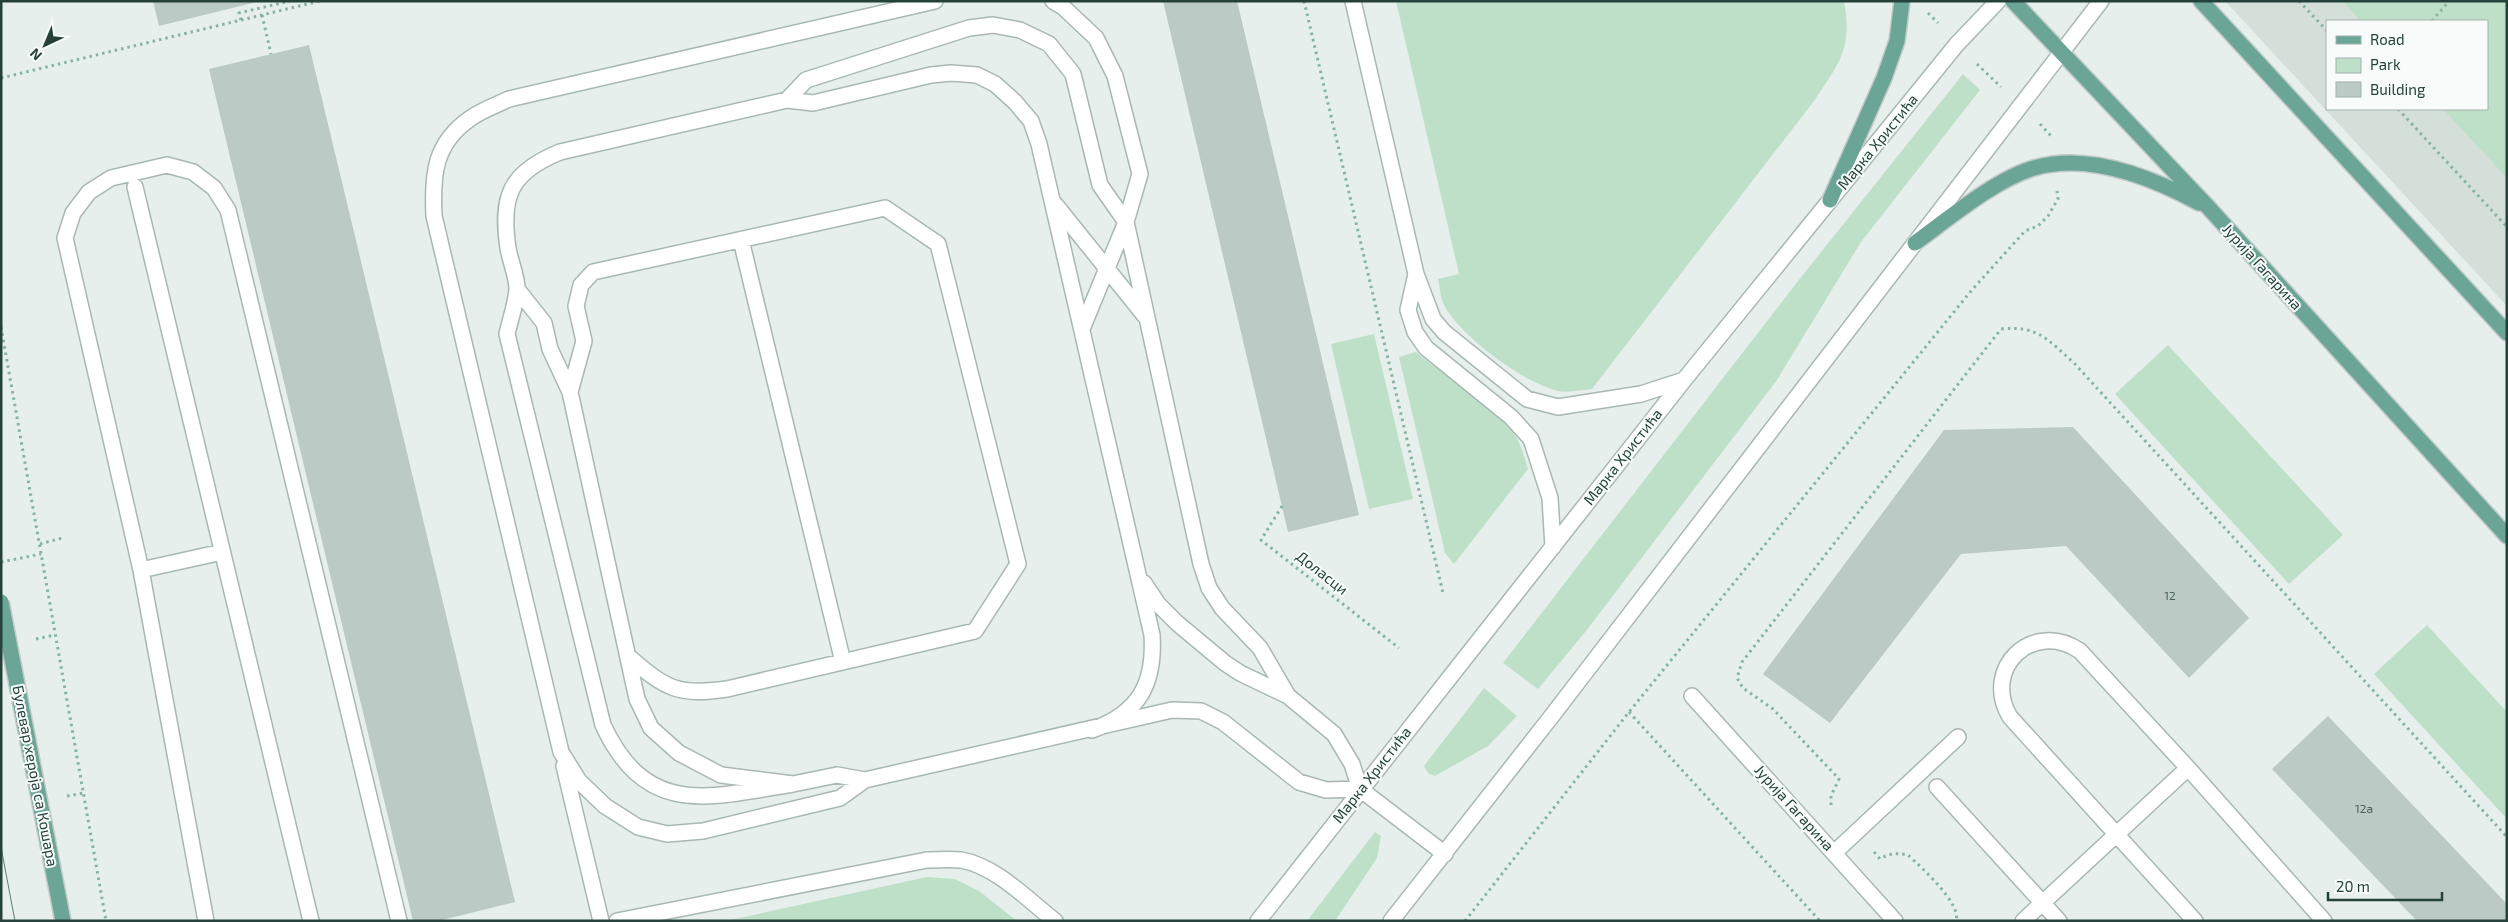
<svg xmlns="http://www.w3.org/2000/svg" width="2508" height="922" font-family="'Exo 2',sans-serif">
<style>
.built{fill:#d4dfda;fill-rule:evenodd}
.green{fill:#bfe0c8}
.building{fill:#bbcac4}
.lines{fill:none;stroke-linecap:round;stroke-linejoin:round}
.minor-casing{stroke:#a8b8b2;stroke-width:18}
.major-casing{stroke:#c2cac8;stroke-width:18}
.path{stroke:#86b3a5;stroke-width:3;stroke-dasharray:2.5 4;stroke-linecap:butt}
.minor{stroke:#fff;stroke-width:15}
.major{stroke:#6aa596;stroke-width:15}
.tram{stroke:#5f7d75;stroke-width:1}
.major-bridge-casing{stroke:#c2cac8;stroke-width:18;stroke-linecap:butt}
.major-bridge{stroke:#6aa596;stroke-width:15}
.labels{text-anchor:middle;stroke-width:4;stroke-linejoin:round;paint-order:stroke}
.number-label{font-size:12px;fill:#4a645c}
.street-label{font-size:15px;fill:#24423a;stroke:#f7fbf9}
</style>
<rect width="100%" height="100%" fill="#e6efeb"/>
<path class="built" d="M 2225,1 L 2507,1 L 2507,306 ZM 2327,21 L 2487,21 L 2487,109 L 2327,109 Z"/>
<path class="green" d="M 1396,1 L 1844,1 C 1853,49 1839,63 1814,101 L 1592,389 C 1582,390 1568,393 1558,391 C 1525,384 1459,335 1444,305 C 1440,297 1440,287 1438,279 L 1459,274 Z
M 2343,1 L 2507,1 L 2507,178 L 2443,109 L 2487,109 L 2487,21 L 2360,21 Z
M 1963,74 L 1980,90 L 1861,242 L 1777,380 L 1586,631 L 1538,689 L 1503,663 L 1798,281 Z
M 1374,334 L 1413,499 L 1369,509 L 1331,344 Z
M 2168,345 L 2343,535 L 2289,584 L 2115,394 Z
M 1416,352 C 1443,377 1493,400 1512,430 C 1520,442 1524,455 1528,469 L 1454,564 L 1445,553 L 1399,357 Z
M 2427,625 L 2507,712 L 2507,819 L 2374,674 Z
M 1484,688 L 1517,716 L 1488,746 L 1435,776 L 1428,773 L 1424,766 Z
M 1375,832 L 1381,836 L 1377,858 L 1335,921 L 1307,921 Z
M 927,877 L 955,879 L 979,891 L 1017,921 L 726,921 Z"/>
<path class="building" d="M 153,1 L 257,1 L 257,2 L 159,26 Z
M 1163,1 L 1237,1 L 1359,515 L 1288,532 Z
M 309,45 L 515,902 L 438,921 L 413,921 L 209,69 Z
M 2073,427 L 2249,618 L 2189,678 L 2066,546 L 1961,554 L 1830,723 L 1763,674 L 1944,430 Z
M 2328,716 L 2507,904 L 2507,921 L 2417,921 L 2272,769 Z"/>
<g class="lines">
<defs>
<path id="minor" d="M 1053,1 L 1063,7 L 1096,38 L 1115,76 L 1140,174 L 1126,222 L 1082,329
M 1353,1 L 1416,274 L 1433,319 L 1444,332 L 1527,399 L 1558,407 L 1641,394 L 1684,380
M 787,100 L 806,80 L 969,28 L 993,25 L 1020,30 L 1049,44 L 1073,74 L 1100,185 L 1126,222 L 1201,564 L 1209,588 L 1222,608 L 1260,648 L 1288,696
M 135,187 L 311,921
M 1054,203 L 1145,316
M 741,240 L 843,662
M 1416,274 L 1408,310 L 1415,332 L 1426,348 L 1511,417 L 1531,439 L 1550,498 L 1553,547
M 517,289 L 544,323 L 550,349 L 570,392 L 637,699 L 651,728 L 679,753 L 721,775 L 793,784 L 837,775 L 865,780 L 1172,710 L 1201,711 L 1223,722 L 1299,782 L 1326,790 L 1360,789
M 570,392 L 584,341 L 576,306 L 581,285 L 593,272 L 885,208 L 938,244 L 1018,564 L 975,631 L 727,689 C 678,696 666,689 629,657
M 141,570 L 222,552
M 1144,583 L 1158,604 L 1177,623 L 1225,663 L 1240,673 L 1288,696 L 1334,734 L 1352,764 L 1360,789 L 1445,854
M 1692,696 L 1895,921
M 564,766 L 601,921
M 865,780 L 840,798 L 703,831 L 667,834 L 638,827 L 605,806 L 579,781 L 561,752 L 434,216 C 432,175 434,143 471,118 C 482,110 497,105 509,99 L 935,1
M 793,784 C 709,797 647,819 603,725 L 507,334 C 510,320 516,304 517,289 C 517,276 510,261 508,248 C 500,195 511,172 560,152 L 787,100 L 813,103 L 931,75 L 951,73 L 977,75 L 995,84 L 1015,102 L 1031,121 L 1039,144 L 1152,635 C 1155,684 1139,713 1092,730
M 1937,787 L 2059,921
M 1834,853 L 1958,737
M 206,921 L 141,570 L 65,238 L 73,213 L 89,192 L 111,178 L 167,165 L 193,172 L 214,188 L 228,210 L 399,921
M 617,921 L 927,860 C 938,860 950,859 961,860 C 996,866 1028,900 1055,921
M 1258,921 L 1684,380 L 1957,44 L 1998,1
M 1391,921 L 1551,717 L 2101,1
M 2023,921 L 2188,768
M 2195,921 L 2010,717 C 1981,668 2033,619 2080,651 L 2188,768 L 2324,921"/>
<path id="major" d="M 2013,1 L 2208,207 L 2507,536
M 2201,1 L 2507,333
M 1830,200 L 1884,78 L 1897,41 L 1902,1
M 1915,243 C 1948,219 1996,179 2034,168 C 2089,152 2151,177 2199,203"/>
</defs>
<use href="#minor" class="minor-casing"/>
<use href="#major" class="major-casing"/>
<path class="path" d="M 1304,1 L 1443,593
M 2299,1 L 2327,31
M 1928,13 L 1938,23
M 262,15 L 271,54
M 241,20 L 239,13 L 290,1
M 2432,21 L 2449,1
M 1977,64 L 2001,87
M 1,78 L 320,1
M 2398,109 L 2507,227
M 2040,124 L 2052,137
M 1,327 L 106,921
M 1282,506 L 1261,540 L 1399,648
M 40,544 L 62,538
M 1,562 L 41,554
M 36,639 L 55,635
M 1629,712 L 1820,921
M 67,796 L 84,793
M 1831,805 L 1831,796 L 1839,779 L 1773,709 L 1743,688 L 1737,678 L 1742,662 L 2001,329 C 2038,325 2048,340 2074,363 L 2507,837
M 1874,852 L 1880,859 C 1889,853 1898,853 1908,855 C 1921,867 1962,904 1956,921
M 1465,921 L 1629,712 L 1971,291 L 2025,231 L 2038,226 L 2048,216 L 2058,199 L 2057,191"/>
<use href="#minor" class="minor"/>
<use href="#major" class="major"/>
<path class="tram" d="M 1,847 L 15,921"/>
<defs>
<path id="major-bridge" d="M 1,602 L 63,921"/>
</defs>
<use href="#major-bridge" class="major-bridge-casing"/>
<use href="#major-bridge" class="major-bridge"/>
</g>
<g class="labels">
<g class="number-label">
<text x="2170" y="600">12</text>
<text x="2364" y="813">12a</text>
</g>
<g class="street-label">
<text transform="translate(1878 142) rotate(-51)" y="5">Марка Христића</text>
<text transform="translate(2262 267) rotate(48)" y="5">Јурија Гагарина</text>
<text transform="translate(1623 457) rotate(-52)" y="5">Марка Христића</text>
<text transform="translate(1322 573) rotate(38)" y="5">Доласци</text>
<text transform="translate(1372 775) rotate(-52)" y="5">Марка Христића</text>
<text transform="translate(35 776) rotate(79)" y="5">Булевар хероја са Кошара</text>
<text transform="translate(1794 808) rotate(48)" y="5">Јурија Гагарина</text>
</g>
</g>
<rect width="2508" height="922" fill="none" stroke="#24423a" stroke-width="5"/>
<rect x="2326" y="20" width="162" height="90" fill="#f7fbf9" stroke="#a3b1ad"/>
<rect x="2336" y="36" width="25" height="8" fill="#6aa596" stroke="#a3b1ad"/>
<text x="2370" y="45" font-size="15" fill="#24423a">Road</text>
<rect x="2336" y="58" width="25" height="15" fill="#bfe0c8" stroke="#a3b1ad"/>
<text x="2370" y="70" font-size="15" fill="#24423a">Park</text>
<rect x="2336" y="82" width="25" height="15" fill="#bbcac4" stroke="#a3b1ad"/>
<text x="2370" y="95" font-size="15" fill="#24423a">Building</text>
<g transform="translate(45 45) rotate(224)" stroke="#f7fbf9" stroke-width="4" paint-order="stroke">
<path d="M0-4L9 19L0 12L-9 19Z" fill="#24423a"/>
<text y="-8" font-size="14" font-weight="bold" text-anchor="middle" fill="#24423a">N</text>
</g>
<path d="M2328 892v8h114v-8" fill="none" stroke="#24423a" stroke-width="2.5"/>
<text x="2336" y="892" font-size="15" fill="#24423a" stroke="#f7fbf9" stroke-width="4" paint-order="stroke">20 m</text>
</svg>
